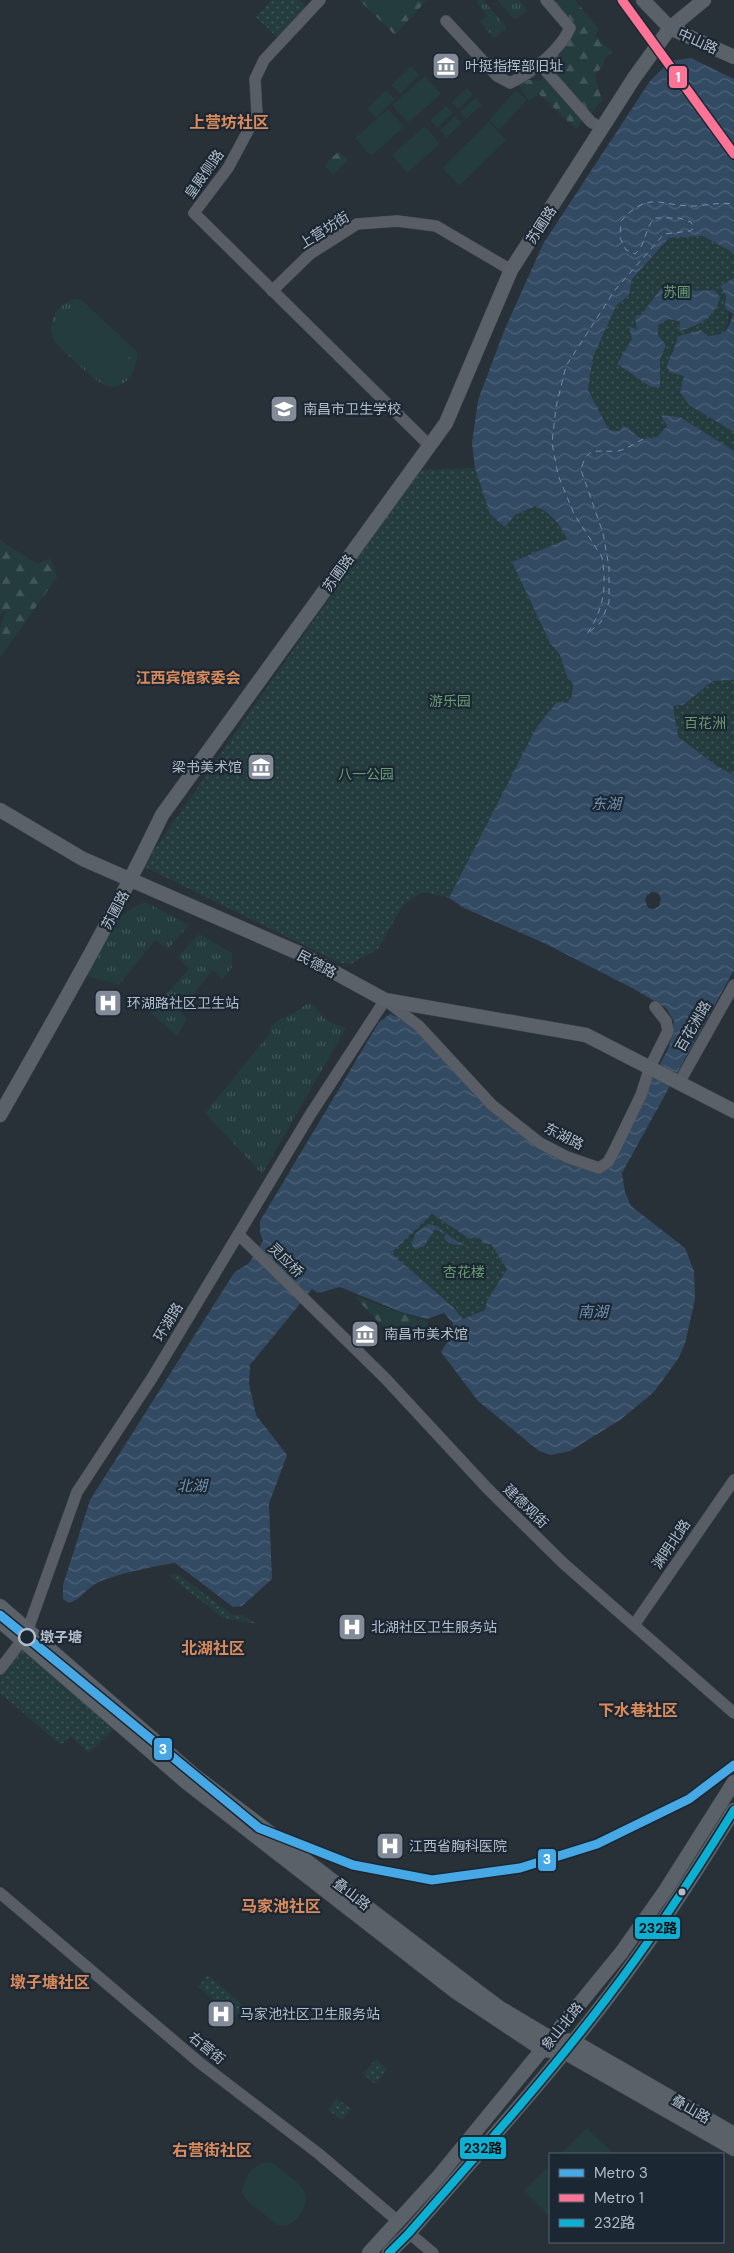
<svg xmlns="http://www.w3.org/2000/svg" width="734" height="2253" font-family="'DM Sans','Noto Sans SC',sans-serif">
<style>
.grass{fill:url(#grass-tufts)}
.forest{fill:url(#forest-firs)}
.park{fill:url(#park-dots)}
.pitch{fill:#253c3e}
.water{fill:url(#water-waves);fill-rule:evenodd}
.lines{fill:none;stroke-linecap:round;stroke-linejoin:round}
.ferry{stroke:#708faf;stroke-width:1;stroke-dasharray:6 5;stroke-linecap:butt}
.minor-casing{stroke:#474c52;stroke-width:12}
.major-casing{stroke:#464c54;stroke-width:15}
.minor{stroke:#595e66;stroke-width:11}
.major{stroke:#5b6168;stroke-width:14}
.bus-1-casing{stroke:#1b2733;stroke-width:11}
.bus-1{stroke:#0dafd3;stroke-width:8}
.metro-1-casing{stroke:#1b2733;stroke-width:12}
.metro-2-casing{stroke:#1b2733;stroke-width:12}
.metro-1{stroke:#46a8e4;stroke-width:9}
.metro-2{stroke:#fc7395;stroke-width:9}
.stop-dot{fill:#1b2733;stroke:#b2bcca;stroke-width:2.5}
.bus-dot{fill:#b2bcca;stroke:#1b2733;stroke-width:2}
.labels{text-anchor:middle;stroke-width:4.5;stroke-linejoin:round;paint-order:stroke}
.street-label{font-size:14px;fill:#b2bcca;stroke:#1b2733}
.poi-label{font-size:14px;fill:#b2bcca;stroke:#1b2733;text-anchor:start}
.park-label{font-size:14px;fill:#679c70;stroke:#1b2733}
.stop-label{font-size:14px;font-weight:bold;fill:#b2bcca;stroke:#1b2733;text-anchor:start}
.neighbourhood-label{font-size:15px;font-weight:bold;fill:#db8a5b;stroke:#1b2733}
.water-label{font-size:15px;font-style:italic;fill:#708faf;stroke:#1b2733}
.quarter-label{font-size:16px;font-weight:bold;fill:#db8a5b;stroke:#1b2733}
.line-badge{stroke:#1b2733;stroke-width:2}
.badge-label{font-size:14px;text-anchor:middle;font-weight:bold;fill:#fff}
.pale-badge-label{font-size:14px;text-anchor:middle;font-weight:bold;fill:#111}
</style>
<defs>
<pattern id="grass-tufts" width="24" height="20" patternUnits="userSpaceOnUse" patternTransform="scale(1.25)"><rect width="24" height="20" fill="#253c3e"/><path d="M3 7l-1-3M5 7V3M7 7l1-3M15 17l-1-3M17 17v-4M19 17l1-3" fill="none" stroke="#425659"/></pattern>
<pattern id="forest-firs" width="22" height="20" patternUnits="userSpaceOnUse" patternTransform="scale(1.25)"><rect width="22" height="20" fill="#253c3e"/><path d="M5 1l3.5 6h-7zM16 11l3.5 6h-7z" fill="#425659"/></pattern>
<pattern id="park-dots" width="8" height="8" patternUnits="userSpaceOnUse" patternTransform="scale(1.25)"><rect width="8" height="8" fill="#253c3e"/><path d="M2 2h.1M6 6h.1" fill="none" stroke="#425659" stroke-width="1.8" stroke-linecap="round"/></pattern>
<pattern id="water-waves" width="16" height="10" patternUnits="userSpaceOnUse" patternTransform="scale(1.25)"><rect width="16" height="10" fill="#334a63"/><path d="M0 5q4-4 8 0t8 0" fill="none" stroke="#4e6278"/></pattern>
</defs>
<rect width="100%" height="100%" fill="#283038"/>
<path class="grass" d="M 479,0 L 483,0 L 507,28 L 494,38 L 480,22 L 487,16 L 476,2 Z
M 497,0 L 519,0 L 527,10 L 515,20 Z
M 78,299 L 84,302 L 137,352 C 138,371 124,395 102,384 C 96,381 58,347 55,342 C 44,325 58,300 78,299 Z
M 145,902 L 189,925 L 168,949 L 155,940 L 119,985 L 84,975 C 102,939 106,919 145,902 Z
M 199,934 L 232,953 L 232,967 L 222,980 L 213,970 L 180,1011 L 187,1019 L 177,1036 L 150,1012 L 189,969 L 178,957 Z
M 309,1003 C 317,1007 318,1011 323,1017 C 329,1023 338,1025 346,1028 L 262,1174 L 205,1113 L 271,1032 L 269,1029 C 280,1017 278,1020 292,1014 C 298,1011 302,1006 309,1003 Z"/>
<path class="forest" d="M 359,0 L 427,0 L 395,35 Z
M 558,0 L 575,0 L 599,29 L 595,35 L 612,52 L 604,59 L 604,64 L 595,75 L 602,101 L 576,129 L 539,94 L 529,101 L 518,84 L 528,80 L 540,81 L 565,44 L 573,27 L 553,4 Z
M 339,151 L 348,160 L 333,175 L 324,165 Z
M 0,540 L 37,564 L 50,558 L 57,577 L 0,658 L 0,628 L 5,611 L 0,615 Z
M 354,1296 C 379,1304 401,1314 428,1321 L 428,1328 L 421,1334 L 417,1330 L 400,1345 Z"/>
<path class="park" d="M 272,0 L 299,0 L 310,10 L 281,41 L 256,17 Z
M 703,236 L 734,253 L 734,278 L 720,286 C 728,299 734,325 721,335 C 716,337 686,340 678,341 L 671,352 L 684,376 L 689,405 L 734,432 L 734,451 L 680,417 L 662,415 L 667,426 L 657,437 L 643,439 L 623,425 L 620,431 L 609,430 L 588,390 L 593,357 L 616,306 L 629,295 L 632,279 L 669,237 Z
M 475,468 L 490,514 L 515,515 L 536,506 C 552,514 559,523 567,539 L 512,562 L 550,643 L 560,655 L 568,679 L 573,681 L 572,696 L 567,703 L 536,728 L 449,898 L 423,892 L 403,905 L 378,949 L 351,964 L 340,963 L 143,866 L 418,470 Z
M 734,680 L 734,775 L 717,766 L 677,737 L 673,706 L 683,705 L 713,681 Z
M 432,1214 L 470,1239 L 478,1237 L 485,1244 L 491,1244 L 507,1269 L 487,1301 L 485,1310 L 463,1319 L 453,1307 L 391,1253 Z
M 178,1574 L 233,1615 L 242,1615 L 257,1624 L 223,1618 L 168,1575 Z
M 24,1646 L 115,1728 L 89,1753 L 70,1736 L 61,1745 L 0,1693 L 0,1677 Z
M 208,1975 L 244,2006 L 235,2017 L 198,1987 Z
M 376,2059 L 387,2069 L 375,2084 L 363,2074 Z
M 337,2098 L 351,2109 L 342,2120 L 328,2110 Z"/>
<path class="pitch" d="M 369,0 L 417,0 L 398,24 L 388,24 L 370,6 Z
M 411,66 L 419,75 L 400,94 L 391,85 Z
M 425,76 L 441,94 L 408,123 L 392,105 Z
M 467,88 L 473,95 L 458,110 L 451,102 Z
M 386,90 L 395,99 L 376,118 L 367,109 Z
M 516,90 L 527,100 L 499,130 L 489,120 Z
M 475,98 L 482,105 L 466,119 L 460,112 Z
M 446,106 L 453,113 L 437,128 L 430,120 Z
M 388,109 L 404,127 L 371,156 L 355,138 Z
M 455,116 L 462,123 L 446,138 L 440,130 Z
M 489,122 L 506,140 L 459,186 L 442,168 Z
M 425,126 L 440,144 L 407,173 L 392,155 Z
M 82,305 L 135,351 L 106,383 L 54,337 Z
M 587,2128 L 614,2154 L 561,2154 Z
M 266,2162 C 274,2162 279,2168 286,2173 C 293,2179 301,2184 305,2193 C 310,2208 292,2232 276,2224 L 247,2201 L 242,2192 C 244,2177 252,2166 266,2162 Z
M 550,2165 L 550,2217 L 524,2191 Z"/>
<path class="water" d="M 691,58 L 734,79 L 734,253 L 703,236 L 669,238 L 632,279 L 629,295 L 616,306 L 593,357 L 588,390 L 609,430 L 620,431 L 623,425 L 642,439 L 657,437 L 667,426 L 661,415 L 680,417 L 734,451 L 734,680 L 713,681 L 683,705 L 673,706 L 678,737 L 717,766 L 734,775 L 734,970 L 622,1173 L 625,1192 L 631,1206 L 685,1248 L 694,1271 L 695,1299 L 685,1344 L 678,1359 L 654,1392 L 620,1420 L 570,1451 L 551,1455 L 539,1451 L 478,1401 L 441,1352 L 453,1333 L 453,1323 L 444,1313 L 427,1319 L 401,1312 L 340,1287 L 318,1293 L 312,1289 L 250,1365 L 249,1384 L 256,1415 L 287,1455 L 269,1504 L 272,1579 L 242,1606 L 233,1607 L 175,1563 C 159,1565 107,1576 95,1584 C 85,1590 80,1600 69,1603 L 63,1599 L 63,1585 L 90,1500 L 234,1273 L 249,1263 L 263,1241 L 260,1232 L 260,1221 L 379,1022 L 390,1014 L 407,1021 L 493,1107 L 579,1166 L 608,1163 L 669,1047 L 674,1021 L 666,1008 L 634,989 L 544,943 L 464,908 L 449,898 L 536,728 L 557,702 L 567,703 L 572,696 L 573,682 L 568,679 L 560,655 L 550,643 L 512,562 L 567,539 C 559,523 552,514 536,506 L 515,515 L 505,527 L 490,514 L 475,468 L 472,443 L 478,400 L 504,331 L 543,244 L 650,81 L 670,61 ZM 652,892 L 658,893 L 661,898 L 659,906 L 654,909 L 648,908 L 645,900 L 647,895 ZM 432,1214 L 470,1239 L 478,1237 L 485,1244 L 491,1244 L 507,1269 L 487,1301 L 485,1310 L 463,1319 L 453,1307 L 391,1253 Z
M 734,278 L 734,432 L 689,405 L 680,392 L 684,376 L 669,372 L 667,365 L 679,336 L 701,330 L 708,336 C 726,335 728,331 733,314 L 725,308 L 726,296 L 720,286 Z
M 683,285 L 695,291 L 714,290 L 720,297 C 715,318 698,326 679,331 L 680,321 L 668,319 L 658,325 L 658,335 L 666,345 L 660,359 L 660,387 L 651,387 L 617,364 L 632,339 L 629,326 L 637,330 L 635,317 L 642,314 L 662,287 Z
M 428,1224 L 436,1226 L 455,1240 L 467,1246 C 459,1243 450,1248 444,1237 L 446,1234 L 435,1229 L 424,1246 L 415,1249 L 412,1245 L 415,1234 Z"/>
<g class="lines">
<path class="ferry" d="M 643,439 C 635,443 626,450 617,451 C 598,453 587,444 581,470 L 603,533 L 609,567 L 609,602 L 601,622 L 587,634 C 604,608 607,588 602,557 L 574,514 L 558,475 L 552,443 L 556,407 L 566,366 L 615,290 L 664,234 L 690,231 L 694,228 L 691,222 L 679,218 L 655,218 C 643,230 648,242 635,254 L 626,250 L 620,238 L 621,221 C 650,189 661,207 695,206 C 710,205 719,202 734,204"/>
<defs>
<path id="minor" d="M 320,0 L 264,60 L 255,79 L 257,114 L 228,168 L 194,213 L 430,446
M 446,21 L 497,76 L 510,83 C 532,73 560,50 570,28 L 546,0
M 539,63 L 591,122 L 602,128
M 272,291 L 310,254 L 357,224 L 397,221 L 436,226 L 511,270
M 679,1083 L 734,985
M 239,1235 L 385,1378 L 487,1488 L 563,1563 L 734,1713
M 634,1625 L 734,1480
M 0,1669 L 23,1639 L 28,1629 L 77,1492 L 152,1378 L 310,1115 L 385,1000 L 419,1026 L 492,1105 L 540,1143 L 567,1157 L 599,1168 L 608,1162 L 613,1153 L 641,1095 L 650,1067 L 668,1031 L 666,1021 L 655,1007
M 0,1893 L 200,2063 L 319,2154 L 399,2222
M 409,2233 L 433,2253"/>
<path id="major" d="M 643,0 L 670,28 L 734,57
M 0,810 L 83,859 L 301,954 L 385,1000 L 586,1035 L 734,1111
M 0,1115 C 56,1016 113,918 162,815 L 446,423 L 511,270 L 634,78 L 670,28 L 704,0
M 0,1606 L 194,1775 L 472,1987 L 500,2008 L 552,2039 L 573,2041 L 734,2134
M 0,1621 L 186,1782 L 456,1992 L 543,2050 L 564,2052 L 734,2149
M 369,2253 L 439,2176 L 621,1953 L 665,1891 L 734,1782
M 389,2253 L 409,2233 C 486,2144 566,2057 634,1962 C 670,1913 702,1862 734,1810"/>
</defs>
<use href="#minor" class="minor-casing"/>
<use href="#major" class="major-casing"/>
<use href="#minor" class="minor"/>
<use href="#major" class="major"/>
<defs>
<path id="bus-1" d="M 389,2253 L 409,2233 C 476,2156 545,2080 607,1998 C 653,1938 694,1875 734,1810"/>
</defs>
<use href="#bus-1" class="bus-1-casing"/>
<use href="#bus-1" class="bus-1"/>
<defs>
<path id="metro-1" d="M 0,1615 L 259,1828 L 353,1865 L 432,1880 L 520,1868 L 597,1844 L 689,1799 L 734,1765"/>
<path id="metro-2" d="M 622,0 L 734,154"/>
</defs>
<use href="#metro-1" class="metro-1-casing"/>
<use href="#metro-2" class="metro-2-casing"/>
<use href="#metro-1" class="metro-1"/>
<use href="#metro-2" class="metro-2"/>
</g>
<defs>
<symbol id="museum-square" viewBox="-11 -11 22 22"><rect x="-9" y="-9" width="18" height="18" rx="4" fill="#828b97" stroke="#1b2733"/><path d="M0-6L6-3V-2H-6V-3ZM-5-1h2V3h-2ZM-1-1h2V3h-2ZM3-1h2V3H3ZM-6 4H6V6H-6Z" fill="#fff"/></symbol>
<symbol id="university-square" viewBox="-11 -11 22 22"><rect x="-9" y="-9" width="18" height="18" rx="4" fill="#828b97" stroke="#1b2733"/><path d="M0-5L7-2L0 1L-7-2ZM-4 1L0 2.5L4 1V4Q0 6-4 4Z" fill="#fff"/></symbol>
<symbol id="hospital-square" viewBox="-11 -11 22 22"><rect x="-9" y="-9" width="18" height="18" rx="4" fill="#828b97" stroke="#1b2733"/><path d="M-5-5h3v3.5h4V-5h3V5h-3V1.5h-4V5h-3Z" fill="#fff"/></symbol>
</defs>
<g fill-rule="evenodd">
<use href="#museum-square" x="430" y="50" width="32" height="32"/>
<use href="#university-square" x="268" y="393" width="32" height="32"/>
<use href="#museum-square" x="245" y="751" width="32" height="32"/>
<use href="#hospital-square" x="92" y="987" width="32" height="32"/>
<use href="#museum-square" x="349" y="1318" width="32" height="32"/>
<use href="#hospital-square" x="336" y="1611" width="32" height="32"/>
<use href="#hospital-square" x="374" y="1830" width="32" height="32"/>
<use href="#hospital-square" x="205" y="1998" width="32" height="32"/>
</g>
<circle class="stop-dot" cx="27" cy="1637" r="8"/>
<circle class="bus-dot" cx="682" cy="1892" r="4.5"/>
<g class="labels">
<g class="street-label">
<text transform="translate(698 41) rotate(24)" y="5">中山路</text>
<text transform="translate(204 174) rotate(-55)" y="5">皇殿侧路</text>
<text transform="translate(541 225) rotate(-57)" y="5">苏圃路</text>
<text transform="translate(324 230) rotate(-32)" y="5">上营坊街</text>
<text transform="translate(338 573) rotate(-54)" y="5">苏圃路</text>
<text transform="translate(115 910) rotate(-62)" y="5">苏圃路</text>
<text transform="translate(317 964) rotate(28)" y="5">民德路</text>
<text transform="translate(693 1026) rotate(-60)" y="5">百花洲路</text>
<text transform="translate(564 1136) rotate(27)" y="5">东湖路</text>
<text transform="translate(286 1260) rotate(44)" y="5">灵应桥</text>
<text transform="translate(168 1322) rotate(-59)" y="5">环湖路</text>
<text transform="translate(526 1506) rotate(44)" y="5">建德观街</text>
<text transform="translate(671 1544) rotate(-56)" y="5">渊明北路</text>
<text transform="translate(352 1894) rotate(38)" y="5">叠山路</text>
<text transform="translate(562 2026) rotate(-51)" y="5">象山北路</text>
<text transform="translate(207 2048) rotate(39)" y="5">右营街</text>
<text transform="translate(691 2109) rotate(30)" y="5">叠山路</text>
</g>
<g class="poi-label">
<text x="465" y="71">叶挺指挥部旧址</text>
<text x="303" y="414">南昌市卫生学校</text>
<text x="242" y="772" text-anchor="end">梁书美术馆</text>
<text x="127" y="1008">环湖路社区卫生站</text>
<text x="384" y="1339">南昌市美术馆</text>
<text x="371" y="1632">北湖社区卫生服务站</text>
<text x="409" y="1851">江西省胸科医院</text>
<text x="240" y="2019">马家池社区卫生服务站</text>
</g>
<g class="park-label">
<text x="677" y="297">苏圃</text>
<text x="450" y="706">游乐园</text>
<text x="705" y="728">百花洲</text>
<text x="366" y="779">八一公园</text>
<text x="464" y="1277">杏花楼</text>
</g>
<g class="stop-label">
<text x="40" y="1642">墩子塘</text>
</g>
<g class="neighbourhood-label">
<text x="188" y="683">江西宾馆家委会</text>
</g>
<g class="water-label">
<text x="606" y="809">东湖</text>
<text x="593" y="1317">南湖</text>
<text x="192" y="1491">北湖</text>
</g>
<g class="quarter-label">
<text x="229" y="128">上营坊社区</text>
<text x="213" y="1654">北湖社区</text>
<text x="638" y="1716">下水巷社区</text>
<text x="281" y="1912">马家池社区</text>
<text x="50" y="1988">墩子塘社区</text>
<text x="212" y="2156">右营街社区</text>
</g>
</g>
<g class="line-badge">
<rect x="668" y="65" width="20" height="24" rx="5" fill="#fc7395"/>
<rect x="153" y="1737" width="20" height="24" rx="5" fill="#46a8e4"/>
<rect x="537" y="1848" width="20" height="24" rx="5" fill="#46a8e4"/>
<rect x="634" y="1916" width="47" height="24" rx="5" fill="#0dafd3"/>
<rect x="459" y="2136" width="48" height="24" rx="5" fill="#0dafd3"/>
</g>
<g class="badge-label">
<text x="678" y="82">1</text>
<text x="163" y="1754">3</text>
<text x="547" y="1864">3</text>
</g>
<g class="pale-badge-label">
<text x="658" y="1933">232路</text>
<text x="483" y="2153">232路</text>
</g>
<rect x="549" y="2153" width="175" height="90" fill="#1b2733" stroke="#57636f"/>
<rect x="559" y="2169" width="25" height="8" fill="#46a8e4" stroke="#57636f"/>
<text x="594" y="2178" font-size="15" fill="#b2bcca">Metro 3</text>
<rect x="559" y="2194" width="25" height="8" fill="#fc7395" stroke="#57636f"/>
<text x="594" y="2203" font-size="15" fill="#b2bcca">Metro 1</text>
<rect x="559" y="2219" width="25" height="8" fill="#0dafd3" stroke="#57636f"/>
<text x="594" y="2228" font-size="15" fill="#b2bcca">232路</text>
</svg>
